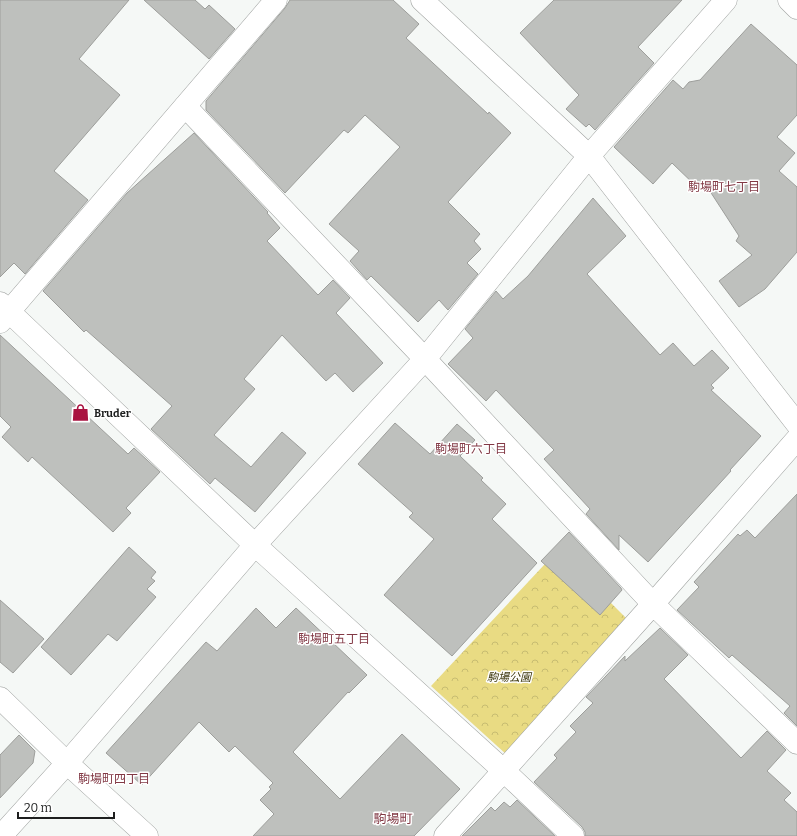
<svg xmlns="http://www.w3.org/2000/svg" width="797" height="836" font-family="Bitter,'Noto Sans JP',serif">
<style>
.park{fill:url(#park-crowns)}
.building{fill:#bec0bd;stroke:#9d9e9b}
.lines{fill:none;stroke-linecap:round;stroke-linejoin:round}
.minor-casing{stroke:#a0a3a1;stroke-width:23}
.minor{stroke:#fff;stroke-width:22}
.labels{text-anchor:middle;stroke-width:3;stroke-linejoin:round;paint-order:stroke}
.poi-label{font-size:11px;font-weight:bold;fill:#1d1e1e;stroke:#fff;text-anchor:start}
.park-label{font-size:11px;font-style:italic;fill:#3d370c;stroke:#fff}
.neighbourhood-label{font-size:12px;fill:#823945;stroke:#fff}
.quarter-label{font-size:13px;fill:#823945;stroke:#fff}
</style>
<defs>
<pattern id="park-crowns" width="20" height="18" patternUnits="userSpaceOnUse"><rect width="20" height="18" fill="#e9db83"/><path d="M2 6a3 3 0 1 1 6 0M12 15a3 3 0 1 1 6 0" fill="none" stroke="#c7bc71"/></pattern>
</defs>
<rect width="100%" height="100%" fill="#f5f8f6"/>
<path class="park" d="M 558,550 L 630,622 L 507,755 L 431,686 Z"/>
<path class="building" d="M 0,0 L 129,0 L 79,59 L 120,95 L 54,171 L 88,200 L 25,274 L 14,263 L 0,277 Z
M 144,0 L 195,0 L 205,9 L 209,5 L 235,29 L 209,59 Z
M 290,0 L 393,0 L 419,24 L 406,38 L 488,114 L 489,112 L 511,133 L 448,202 L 480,234 L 474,241 L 481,249 L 467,263 L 478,274 L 448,310 L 439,300 L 418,322 L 371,276 L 367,280 L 350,261 L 359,251 L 329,224 L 400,147 L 365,115 L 348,133 L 344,130 L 285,193 L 206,110 L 206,101 L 285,8 Z
M 554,0 L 682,0 L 638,47 L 654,63 L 595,130 L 589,124 L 586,127 L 566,109 L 579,95 L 520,33 Z
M 751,24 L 797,65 L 797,115 L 777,137 L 795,153 L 779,171 L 797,187 L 797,252 L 765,289 L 739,307 L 719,281 L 752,255 L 736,241 L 739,236 L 704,182 L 698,188 L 672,163 L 653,184 L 614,147 L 673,80 L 683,89 L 689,82 L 700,80 Z
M 194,133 L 268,212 L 267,213 L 280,228 L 267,241 L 318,295 L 333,280 L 350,298 L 336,313 L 383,363 L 353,392 L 335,373 L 326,381 L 282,335 L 244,379 L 255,389 L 214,435 L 251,467 L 282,432 L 306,453 L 255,512 L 215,478 L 210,484 L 151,429 L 172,406 L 86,330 L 84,332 L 43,291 L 127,193 Z
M 593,198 L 626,236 L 587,274 L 660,355 L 673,343 L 694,366 L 712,350 L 729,368 L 711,385 L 714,388 L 711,390 L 761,436 L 730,470 L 731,471 L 648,562 L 619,535 L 619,550 L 586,514 L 590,509 L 544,459 L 554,450 L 496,390 L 486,401 L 448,364 L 473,338 L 465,329 L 496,291 L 503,299 L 528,276 Z
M 0,335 L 128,454 L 134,448 L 160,472 L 126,508 L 131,513 L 113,532 L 32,457 L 28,462 L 2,437 L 11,427 L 0,416 Z
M 395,423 L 430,454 L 457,424 L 475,440 L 460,456 L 483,478 L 481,480 L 506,504 L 492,519 L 537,563 L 452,656 L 384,595 L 434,539 L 409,517 L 413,513 L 358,464 Z
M 797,494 L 797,726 L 784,713 L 790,706 L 732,655 L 729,658 L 677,610 L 699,587 L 694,582 L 738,534 L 740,536 L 747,530 L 755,538 Z
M 569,532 L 621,588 L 622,590 L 600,615 L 541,561 Z
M 129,547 L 156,572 L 151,578 L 155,581 L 147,589 L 156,597 L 117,641 L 108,634 L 71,675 L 41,647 Z
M 0,600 L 44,639 L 13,673 L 0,662 Z
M 256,608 L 276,628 L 296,608 L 367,675 L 349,693 L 348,692 L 293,752 L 340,799 L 402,734 L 460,789 L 414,836 L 253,836 L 274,814 L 260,800 L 271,789 L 269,787 L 273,783 L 235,746 L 229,752 L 199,722 L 142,785 L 106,753 L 206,642 L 217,651 Z
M 660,628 L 688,655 L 664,679 L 741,758 L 767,731 L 786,750 L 767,771 L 791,793 L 784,800 L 797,812 L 797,836 L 585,836 L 585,832 L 582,827 L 534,782 L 557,758 L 554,755 L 576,732 L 570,726 L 593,703 L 586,697 L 625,656 L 625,661 Z
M 19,735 L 35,751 L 33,763 L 0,798 L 0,755 Z
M 517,800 L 555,836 L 462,836 L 491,807 L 495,811 L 504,802 L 510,807 Z"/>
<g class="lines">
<defs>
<path id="minor" d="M 422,0 L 589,156 L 797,424
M 789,0 L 797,8
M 185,106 L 425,359 L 653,604 L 797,743
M 0,303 L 255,545 L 503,770 L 573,836
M 0,322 L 276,0
M 0,698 L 67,763 L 147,836
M 1,836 L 67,763 L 255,545 L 425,359 L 589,156 L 726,0
M 445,836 L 653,604 L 797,439"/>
</defs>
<use href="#minor" class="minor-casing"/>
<use href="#minor" class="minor"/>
</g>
<defs>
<symbol id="shop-bare" viewBox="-9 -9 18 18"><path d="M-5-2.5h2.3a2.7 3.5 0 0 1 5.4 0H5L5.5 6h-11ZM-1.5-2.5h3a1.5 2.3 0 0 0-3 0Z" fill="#a91340" stroke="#fff" stroke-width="2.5" paint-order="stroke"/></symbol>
</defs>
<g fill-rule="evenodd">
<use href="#shop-bare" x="68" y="400" width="25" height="25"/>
</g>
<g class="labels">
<g class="poi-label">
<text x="94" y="417">Bruder</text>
</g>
<g class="park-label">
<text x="509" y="681">駒場公園</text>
</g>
<g class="neighbourhood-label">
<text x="724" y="191">駒場町七丁目</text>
<text x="471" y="453">駒場町六丁目</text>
<text x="334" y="643">駒場町五丁目</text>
<text x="114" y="783">駒場町四丁目</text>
</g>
<g class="quarter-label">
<text x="393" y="823">駒場町</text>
</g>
</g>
<path d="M18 812v6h96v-6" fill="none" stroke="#1d1e1e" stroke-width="2"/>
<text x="24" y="812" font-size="12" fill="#1d1e1e" stroke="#ffffff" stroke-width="3" paint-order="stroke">20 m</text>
</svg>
